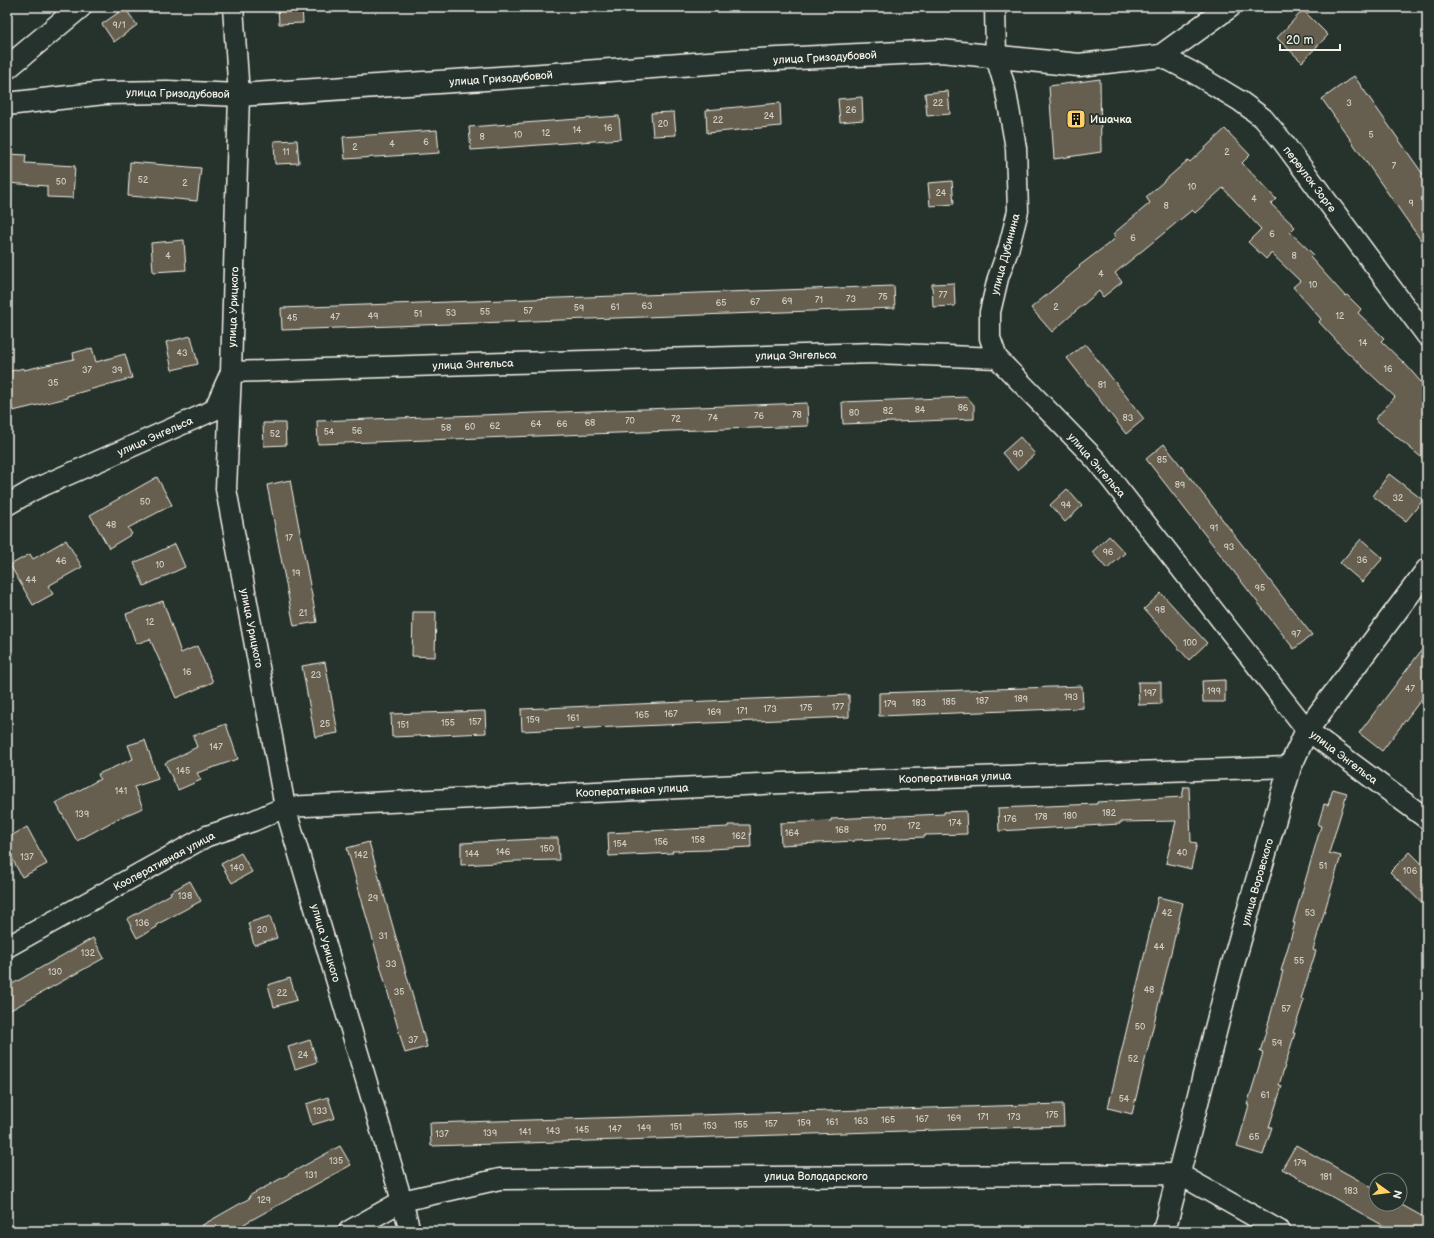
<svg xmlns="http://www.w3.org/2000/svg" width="1434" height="1238" font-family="'Balsamiq Sans',sans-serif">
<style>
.building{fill:#665f4f;stroke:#f4f1e8}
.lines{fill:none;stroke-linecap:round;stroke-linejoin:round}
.minor-casing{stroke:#f4f1e8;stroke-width:23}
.tertiary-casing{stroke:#f4f1e8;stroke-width:25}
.minor{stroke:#26332d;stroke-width:20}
.tertiary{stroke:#26332d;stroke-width:22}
.labels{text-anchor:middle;stroke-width:4;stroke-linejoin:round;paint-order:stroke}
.number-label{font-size:9px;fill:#d0ccc2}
.street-label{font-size:11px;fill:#f4f1e8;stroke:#26332d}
.poi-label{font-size:11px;font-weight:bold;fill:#f4f1e8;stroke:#26332d;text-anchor:start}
</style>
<rect width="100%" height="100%" fill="#26332d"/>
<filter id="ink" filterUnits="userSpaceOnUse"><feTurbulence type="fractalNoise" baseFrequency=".025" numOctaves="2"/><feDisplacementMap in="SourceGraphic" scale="8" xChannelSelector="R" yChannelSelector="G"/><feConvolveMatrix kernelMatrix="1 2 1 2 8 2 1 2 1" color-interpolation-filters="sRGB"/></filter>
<g filter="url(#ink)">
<path class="building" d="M 278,7 L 302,7 L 303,23 L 279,24 Z
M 125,8 L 137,25 L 114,42 L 102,24 Z
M 1303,10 L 1328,35 L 1302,62 L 1277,38 Z
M 1354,76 L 1427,180 L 1427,249 L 1322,99 Z
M 1100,79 L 1101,152 L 1054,159 L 1049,86 Z
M 948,91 L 950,114 L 927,116 L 925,93 Z
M 862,97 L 863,120 L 840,122 L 838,99 Z
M 780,103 L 781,126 L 707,133 L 706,110 Z
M 674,112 L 676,135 L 653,136 L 651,113 Z
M 619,116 L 621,139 L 471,150 L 469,127 Z
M 1225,129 L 1250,155 L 1242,163 L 1276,199 L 1271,204 L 1295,227 L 1290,232 L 1313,254 L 1310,257 L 1345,296 L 1347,295 L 1361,309 L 1358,313 L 1384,338 L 1381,341 L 1406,365 L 1427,389 L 1427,462 L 1375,419 L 1395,397 L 1345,350 L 1319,322 L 1321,319 L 1293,287 L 1300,281 L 1271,253 L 1266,259 L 1248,242 L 1261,229 L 1223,188 L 1195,213 L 1192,210 L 1115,273 L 1122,282 L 1103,297 L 1099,291 L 1052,332 L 1031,308 L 1080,267 L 1079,266 L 1116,238 L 1113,234 L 1150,203 L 1146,197 L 1188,160 L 1190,162 Z
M 437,130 L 439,153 L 345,159 L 343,137 Z
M 297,140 L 299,163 L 275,164 L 274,141 Z
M 8,154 L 26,155 L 25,163 L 75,166 L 73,198 L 47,197 L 47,186 L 7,183 Z
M 130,162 L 201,168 L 197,201 L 156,197 L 156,198 L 128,196 Z
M 952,181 L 954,204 L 930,206 L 928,183 Z
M 184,240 L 186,270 L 153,272 L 151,243 Z
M 954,283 L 955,306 L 933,307 L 932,284 Z
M 894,286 L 895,308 L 282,330 L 281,308 Z
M 191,336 L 198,364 L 172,370 L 166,342 Z
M 1085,344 L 1144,419 L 1126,434 L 1067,358 Z
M 92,348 L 96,362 L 125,354 L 132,378 L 67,396 L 67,398 L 13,411 L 7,384 L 7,372 L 24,368 L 24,370 L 74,359 L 73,353 Z
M 967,397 L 974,405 L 974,419 L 843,424 L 842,402 Z
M 807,403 L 808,426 L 318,444 L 317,421 Z
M 263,423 L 285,423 L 286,445 L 264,446 Z
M 1020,437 L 1035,454 L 1017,470 L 1002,453 Z
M 1164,444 L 1312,635 L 1294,649 L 1146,459 Z
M 1389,474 L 1423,500 L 1406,521 L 1373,496 Z
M 157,477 L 172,505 L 128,528 L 132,534 L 109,548 L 90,515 Z
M 290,480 L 317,622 L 294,626 L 267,485 Z
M 1067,489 L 1082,506 L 1065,522 L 1050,505 Z
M 1109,536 L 1125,553 L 1107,569 L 1092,552 Z
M 1361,539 L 1383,558 L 1362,582 L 1340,563 Z
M 66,540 L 82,567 L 48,586 L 53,594 L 33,605 L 10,565 L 30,554 L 33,559 Z
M 175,544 L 185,567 L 144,586 L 134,563 Z
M 1161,593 L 1207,643 L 1189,660 L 1144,609 Z
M 163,601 L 181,653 L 197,646 L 213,682 L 176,698 L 150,639 L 136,644 L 126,614 Z
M 413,612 L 436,612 L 435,657 L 412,656 Z
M 1427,643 L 1427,692 L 1382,751 L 1359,733 Z
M 325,662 L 338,733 L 315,737 L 302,666 Z
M 1225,680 L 1225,702 L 1203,702 L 1202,681 Z
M 1138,682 L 1161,682 L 1161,704 L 1139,705 Z
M 1082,686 L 1083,708 L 879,716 L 879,693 Z
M 849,695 L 849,717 L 522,731 L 521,709 Z
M 485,711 L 486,733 L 392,737 L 391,714 Z
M 226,724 L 238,759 L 197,773 L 201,780 L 178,790 L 165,763 L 197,747 L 193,736 Z
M 145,740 L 158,779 L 134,787 L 143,808 L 119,818 L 77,841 L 56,803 L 100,779 L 98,774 L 133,759 L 128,745 Z
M 1184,787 L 1189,787 L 1191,842 L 1197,843 L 1191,869 L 1166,863 L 1176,821 L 1120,822 L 1120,824 L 999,831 L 998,808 L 1097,804 L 1097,802 L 1182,797 Z
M 1333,789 L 1347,793 L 1329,853 L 1341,856 L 1313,950 L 1316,951 L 1301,999 L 1304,1000 L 1293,1033 L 1295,1033 L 1279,1085 L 1282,1086 L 1269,1127 L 1272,1127 L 1263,1155 L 1237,1147 L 1249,1105 L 1247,1105 L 1263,1053 L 1260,1052 L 1283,971 L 1281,971 L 1295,923 L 1293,923 L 1321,826 L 1318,825 L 1324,804 L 1328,805 Z
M 966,811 L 967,834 L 925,835 L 925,837 L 854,840 L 854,841 L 781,845 L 780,823 L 831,821 L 831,819 L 944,814 L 944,812 Z
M 728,825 L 750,825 L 751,847 L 710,849 L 710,850 L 672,851 L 673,853 L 609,856 L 608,833 L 728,827 Z
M 27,827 L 47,864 L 22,877 L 7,849 L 7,838 Z
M 536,838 L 558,838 L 559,860 L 514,861 L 514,862 L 461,865 L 461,843 L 536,839 Z
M 369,842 L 427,1047 L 405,1053 L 347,848 Z
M 1410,852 L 1427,869 L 1427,908 L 1390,872 Z
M 241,853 L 252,872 L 232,883 L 221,864 Z
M 190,881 L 201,901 L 156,925 L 157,927 L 137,938 L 127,919 L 171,894 L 170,892 Z
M 1158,897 L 1183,903 L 1132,1114 L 1108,1108 Z
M 270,916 L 277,938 L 254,945 L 248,923 Z
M 93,938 L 104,958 L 7,1012 L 7,987 Z
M 290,978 L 297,1000 L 274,1007 L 268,985 Z
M 310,1040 L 317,1062 L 295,1069 L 288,1047 Z
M 328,1097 L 335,1118 L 312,1125 L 306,1104 Z
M 1063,1104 L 1064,1126 L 431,1146 L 430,1123 Z
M 1296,1145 L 1376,1190 L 1376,1204 L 1400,1204 L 1427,1219 L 1427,1231 L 1393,1231 L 1282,1169 Z
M 340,1146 L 351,1165 L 244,1224 L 245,1226 L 237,1231 L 192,1231 L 250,1198 L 249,1196 Z"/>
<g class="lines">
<defs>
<path id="minor" d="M 233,7 L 239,95 L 231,372 L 226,489 L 285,807 L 402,1201 L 410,1231
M 995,7 L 996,57 L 1005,87 L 1016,148 L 1018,211 L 1008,250 L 998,278 L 990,312 L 990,338 L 997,358
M 1161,56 L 1192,72 L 1240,101 L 1263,118 L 1283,142 L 1427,336
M 7,505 L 33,490 L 214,410 L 231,372 L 471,364 L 876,353 L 997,358 L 1096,460 L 1307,730 L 1427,819
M 7,947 L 207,836 L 253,821 L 285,807 L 782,783 L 1290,767
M 349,1231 L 402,1201 L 500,1179 L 1179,1174 L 1280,1231"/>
<path id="tertiary" d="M 7,68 L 80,7
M 7,104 L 104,93 L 167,92 L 239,95 L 485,79 L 736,61 L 941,51 L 1079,65 L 1161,56 L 1229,7
M 1164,1231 L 1230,974 L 1290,767 L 1307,730 L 1427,570"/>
</defs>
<use href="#minor" class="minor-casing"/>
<use href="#tertiary" class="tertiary-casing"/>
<use href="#minor" class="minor"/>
<use href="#tertiary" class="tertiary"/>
</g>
</g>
<defs>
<symbol id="building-square" viewBox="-11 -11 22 22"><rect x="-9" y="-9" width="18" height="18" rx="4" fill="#ffd166" stroke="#26332d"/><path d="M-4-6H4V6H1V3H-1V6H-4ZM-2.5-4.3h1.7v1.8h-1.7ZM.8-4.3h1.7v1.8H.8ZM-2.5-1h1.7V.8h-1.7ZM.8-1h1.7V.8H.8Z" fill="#111"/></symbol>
</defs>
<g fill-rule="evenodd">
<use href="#building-square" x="1065" y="108" width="22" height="22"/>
</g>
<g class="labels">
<g class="number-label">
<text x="119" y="28">9/1</text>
<text x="938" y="106">22</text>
<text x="1349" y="106">3</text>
<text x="851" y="113">26</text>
<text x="769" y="119">24</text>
<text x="718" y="123">22</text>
<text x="663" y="127">20</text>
<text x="608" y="131">16</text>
<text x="577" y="133">14</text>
<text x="546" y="136">12</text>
<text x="518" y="138">10</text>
<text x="1371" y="138">5</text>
<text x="482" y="140">8</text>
<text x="426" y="145">6</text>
<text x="392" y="147">4</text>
<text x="355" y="150">2</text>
<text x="286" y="155">11</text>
<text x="1227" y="155">2</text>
<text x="1394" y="169">7</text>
<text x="143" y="183">52</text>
<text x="61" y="185">50</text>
<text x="185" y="186">2</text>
<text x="1192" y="190">10</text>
<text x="941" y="196">24</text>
<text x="1254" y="202">4</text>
<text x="1411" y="206">9</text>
<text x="1166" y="209">8</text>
<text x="1272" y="237">6</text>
<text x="1133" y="241">6</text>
<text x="168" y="259">4</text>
<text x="1294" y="259">8</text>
<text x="1101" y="277">4</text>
<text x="1313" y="288">10</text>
<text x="943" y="298">77</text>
<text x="883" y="300">75</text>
<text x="851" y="302">73</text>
<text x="819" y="303">71</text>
<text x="787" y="304">69</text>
<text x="755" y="305">67</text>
<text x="721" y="306">65</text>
<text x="647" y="309">63</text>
<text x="615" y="310">61</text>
<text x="1056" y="310">2</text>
<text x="579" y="311">59</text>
<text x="528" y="314">57</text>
<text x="485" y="315">55</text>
<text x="451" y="316">53</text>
<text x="418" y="317">51</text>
<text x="373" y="319">49</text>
<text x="1340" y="319">12</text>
<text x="335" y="320">47</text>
<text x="292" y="321">45</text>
<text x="1363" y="346">14</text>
<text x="182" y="356">43</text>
<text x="1388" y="372">16</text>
<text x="87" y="373">37</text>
<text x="117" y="373">39</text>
<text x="53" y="386">35</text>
<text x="1102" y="388">81</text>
<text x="963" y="411">86</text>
<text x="920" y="413">84</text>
<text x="888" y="414">82</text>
<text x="854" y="416">80</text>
<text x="797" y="418">78</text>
<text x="759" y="419">76</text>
<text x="713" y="421">74</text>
<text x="1128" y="421">83</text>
<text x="676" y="422">72</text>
<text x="630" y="424">70</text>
<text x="590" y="426">68</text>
<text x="536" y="427">64</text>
<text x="562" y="427">66</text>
<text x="495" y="429">62</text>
<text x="470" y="430">60</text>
<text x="446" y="431">58</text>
<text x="357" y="434">56</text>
<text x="329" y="435">54</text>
<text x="275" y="437">52</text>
<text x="1018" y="457">90</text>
<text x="1162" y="463">85</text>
<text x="1180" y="488">89</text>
<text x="1398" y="501">32</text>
<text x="145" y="505">50</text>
<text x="1066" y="508">94</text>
<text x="111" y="528">48</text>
<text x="1214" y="531">91</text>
<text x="289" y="541">17</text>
<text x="1229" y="550">93</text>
<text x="1108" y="555">96</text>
<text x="1362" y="563">36</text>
<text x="61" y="564">46</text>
<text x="160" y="568">10</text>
<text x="296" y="576">19</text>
<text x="31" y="583">44</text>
<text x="1260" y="591">95</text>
<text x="1160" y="613">98</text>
<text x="303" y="616">21</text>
<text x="150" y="625">12</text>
<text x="1296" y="637">97</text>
<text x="1190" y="646">100</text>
<text x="187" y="675">16</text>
<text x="316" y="678">23</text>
<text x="1410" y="692">47</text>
<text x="1214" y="694">199</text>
<text x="1150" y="696">197</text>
<text x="1071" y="700">193</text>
<text x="1021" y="702">189</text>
<text x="982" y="704">187</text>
<text x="949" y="705">185</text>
<text x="919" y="706">183</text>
<text x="890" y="707">179</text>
<text x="838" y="710">177</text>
<text x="806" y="711">175</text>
<text x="770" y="712">173</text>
<text x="742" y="714">171</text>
<text x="714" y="715">169</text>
<text x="671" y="717">167</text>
<text x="642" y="718">165</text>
<text x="573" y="721">161</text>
<text x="533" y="723">159</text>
<text x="475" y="725">157</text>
<text x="448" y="726">155</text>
<text x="325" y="727">25</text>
<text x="403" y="728">151</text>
<text x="216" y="750">147</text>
<text x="183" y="774">145</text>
<text x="121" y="794">141</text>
<text x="1109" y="816">182</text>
<text x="82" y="817">139</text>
<text x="1070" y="819">180</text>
<text x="1041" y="820">178</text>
<text x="1010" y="822">176</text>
<text x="955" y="826">174</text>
<text x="914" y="829">172</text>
<text x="880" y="831">170</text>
<text x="842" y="833">168</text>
<text x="792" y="836">164</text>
<text x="739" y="839">162</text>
<text x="698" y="843">158</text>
<text x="661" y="845">156</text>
<text x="620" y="847">154</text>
<text x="547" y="852">150</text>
<text x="503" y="855">146</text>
<text x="1182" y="856">40</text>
<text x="472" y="857">144</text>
<text x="361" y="858">142</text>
<text x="27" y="860">137</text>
<text x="1323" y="869">51</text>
<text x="237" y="871">140</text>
<text x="1410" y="874">106</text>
<text x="185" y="899">138</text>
<text x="373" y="901">29</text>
<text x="1167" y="916">42</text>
<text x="1310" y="916">53</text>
<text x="142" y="926">136</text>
<text x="262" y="933">20</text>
<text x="383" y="939">31</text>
<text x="1159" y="950">44</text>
<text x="88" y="956">132</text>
<text x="1299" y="964">55</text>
<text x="391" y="967">33</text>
<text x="55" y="975">130</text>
<text x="1149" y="993">48</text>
<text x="399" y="995">35</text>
<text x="282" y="996">22</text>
<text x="1286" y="1012">57</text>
<text x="1140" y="1030">50</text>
<text x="413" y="1043">37</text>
<text x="1277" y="1046">59</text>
<text x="303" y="1058">24</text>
<text x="1133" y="1062">52</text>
<text x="1265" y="1098">61</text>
<text x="1124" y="1102">54</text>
<text x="320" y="1114">133</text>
<text x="1052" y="1118">175</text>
<text x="983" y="1120">171</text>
<text x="1014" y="1120">173</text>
<text x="954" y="1121">169</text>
<text x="922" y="1122">167</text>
<text x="888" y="1123">165</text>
<text x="861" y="1124">163</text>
<text x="832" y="1125">161</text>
<text x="804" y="1126">159</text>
<text x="771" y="1127">157</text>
<text x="741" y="1128">155</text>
<text x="710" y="1129">153</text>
<text x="676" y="1130">151</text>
<text x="644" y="1131">149</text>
<text x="615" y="1132">147</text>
<text x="582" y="1133">145</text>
<text x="553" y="1134">143</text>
<text x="525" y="1135">141</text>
<text x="490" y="1136">139</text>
<text x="442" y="1137">137</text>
<text x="1254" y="1140">65</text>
<text x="336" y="1164">135</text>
<text x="1300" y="1166">179</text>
<text x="311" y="1178">131</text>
<text x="1326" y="1180">181</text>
<text x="1351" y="1194">183</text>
<text x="264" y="1203">129</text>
</g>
<g class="street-label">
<text transform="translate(825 57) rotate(-3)" y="4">улица Гризодубовой</text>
<text transform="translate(501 78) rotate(-4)" y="4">улица Гризодубовой</text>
<text transform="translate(178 93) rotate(1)" y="4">улица Гризодубовой</text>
<text transform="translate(1310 179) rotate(53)" y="4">переулок Зорге</text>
<text transform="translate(1005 254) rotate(-75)" y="4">улица Дубинина</text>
<text transform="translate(233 307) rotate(-88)" y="4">улица Урицкого</text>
<text transform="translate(796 355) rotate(-1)" y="4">улица Энгельса</text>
<text transform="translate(473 364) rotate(-2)" y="4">улица Энгельса</text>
<text transform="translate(155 436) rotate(-24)" y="4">улица Энгельса</text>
<text transform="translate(1097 465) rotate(49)" y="4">улица Энгельса</text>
<text transform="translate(252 628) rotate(79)" y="4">улица Урицкого</text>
<text transform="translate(1344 757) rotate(37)" y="4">улица Энгельса</text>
<text transform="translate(955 777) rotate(-2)" y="4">Кооперативная улица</text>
<text transform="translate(632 790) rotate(-3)" y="4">Кооперативная улица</text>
<text transform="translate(164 861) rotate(-28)" y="4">Кооперативная улица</text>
<text transform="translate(1257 882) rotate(-74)" y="4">улица Воровского</text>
<text transform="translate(326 943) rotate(74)" y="4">улица Урицкого</text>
<text x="816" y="1180">улица Володарского</text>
</g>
<g class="poi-label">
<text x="1090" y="123">Ишачка</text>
</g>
</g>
<rect width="1434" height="1238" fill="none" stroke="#26332d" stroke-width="24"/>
<rect x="12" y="12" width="1410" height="1214" fill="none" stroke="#f4f1e8" stroke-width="1.5" filter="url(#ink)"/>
<g transform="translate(1388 1192) rotate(104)"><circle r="19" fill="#26332d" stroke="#787f78"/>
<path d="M0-3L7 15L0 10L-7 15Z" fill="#ffd166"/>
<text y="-6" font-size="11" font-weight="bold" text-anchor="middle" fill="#f4f1e8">N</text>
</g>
<path d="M1280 44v6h60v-6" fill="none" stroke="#f4f1e8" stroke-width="2"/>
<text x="1286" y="44" font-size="12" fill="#f4f1e8" stroke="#26332d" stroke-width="3" paint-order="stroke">20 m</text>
</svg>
